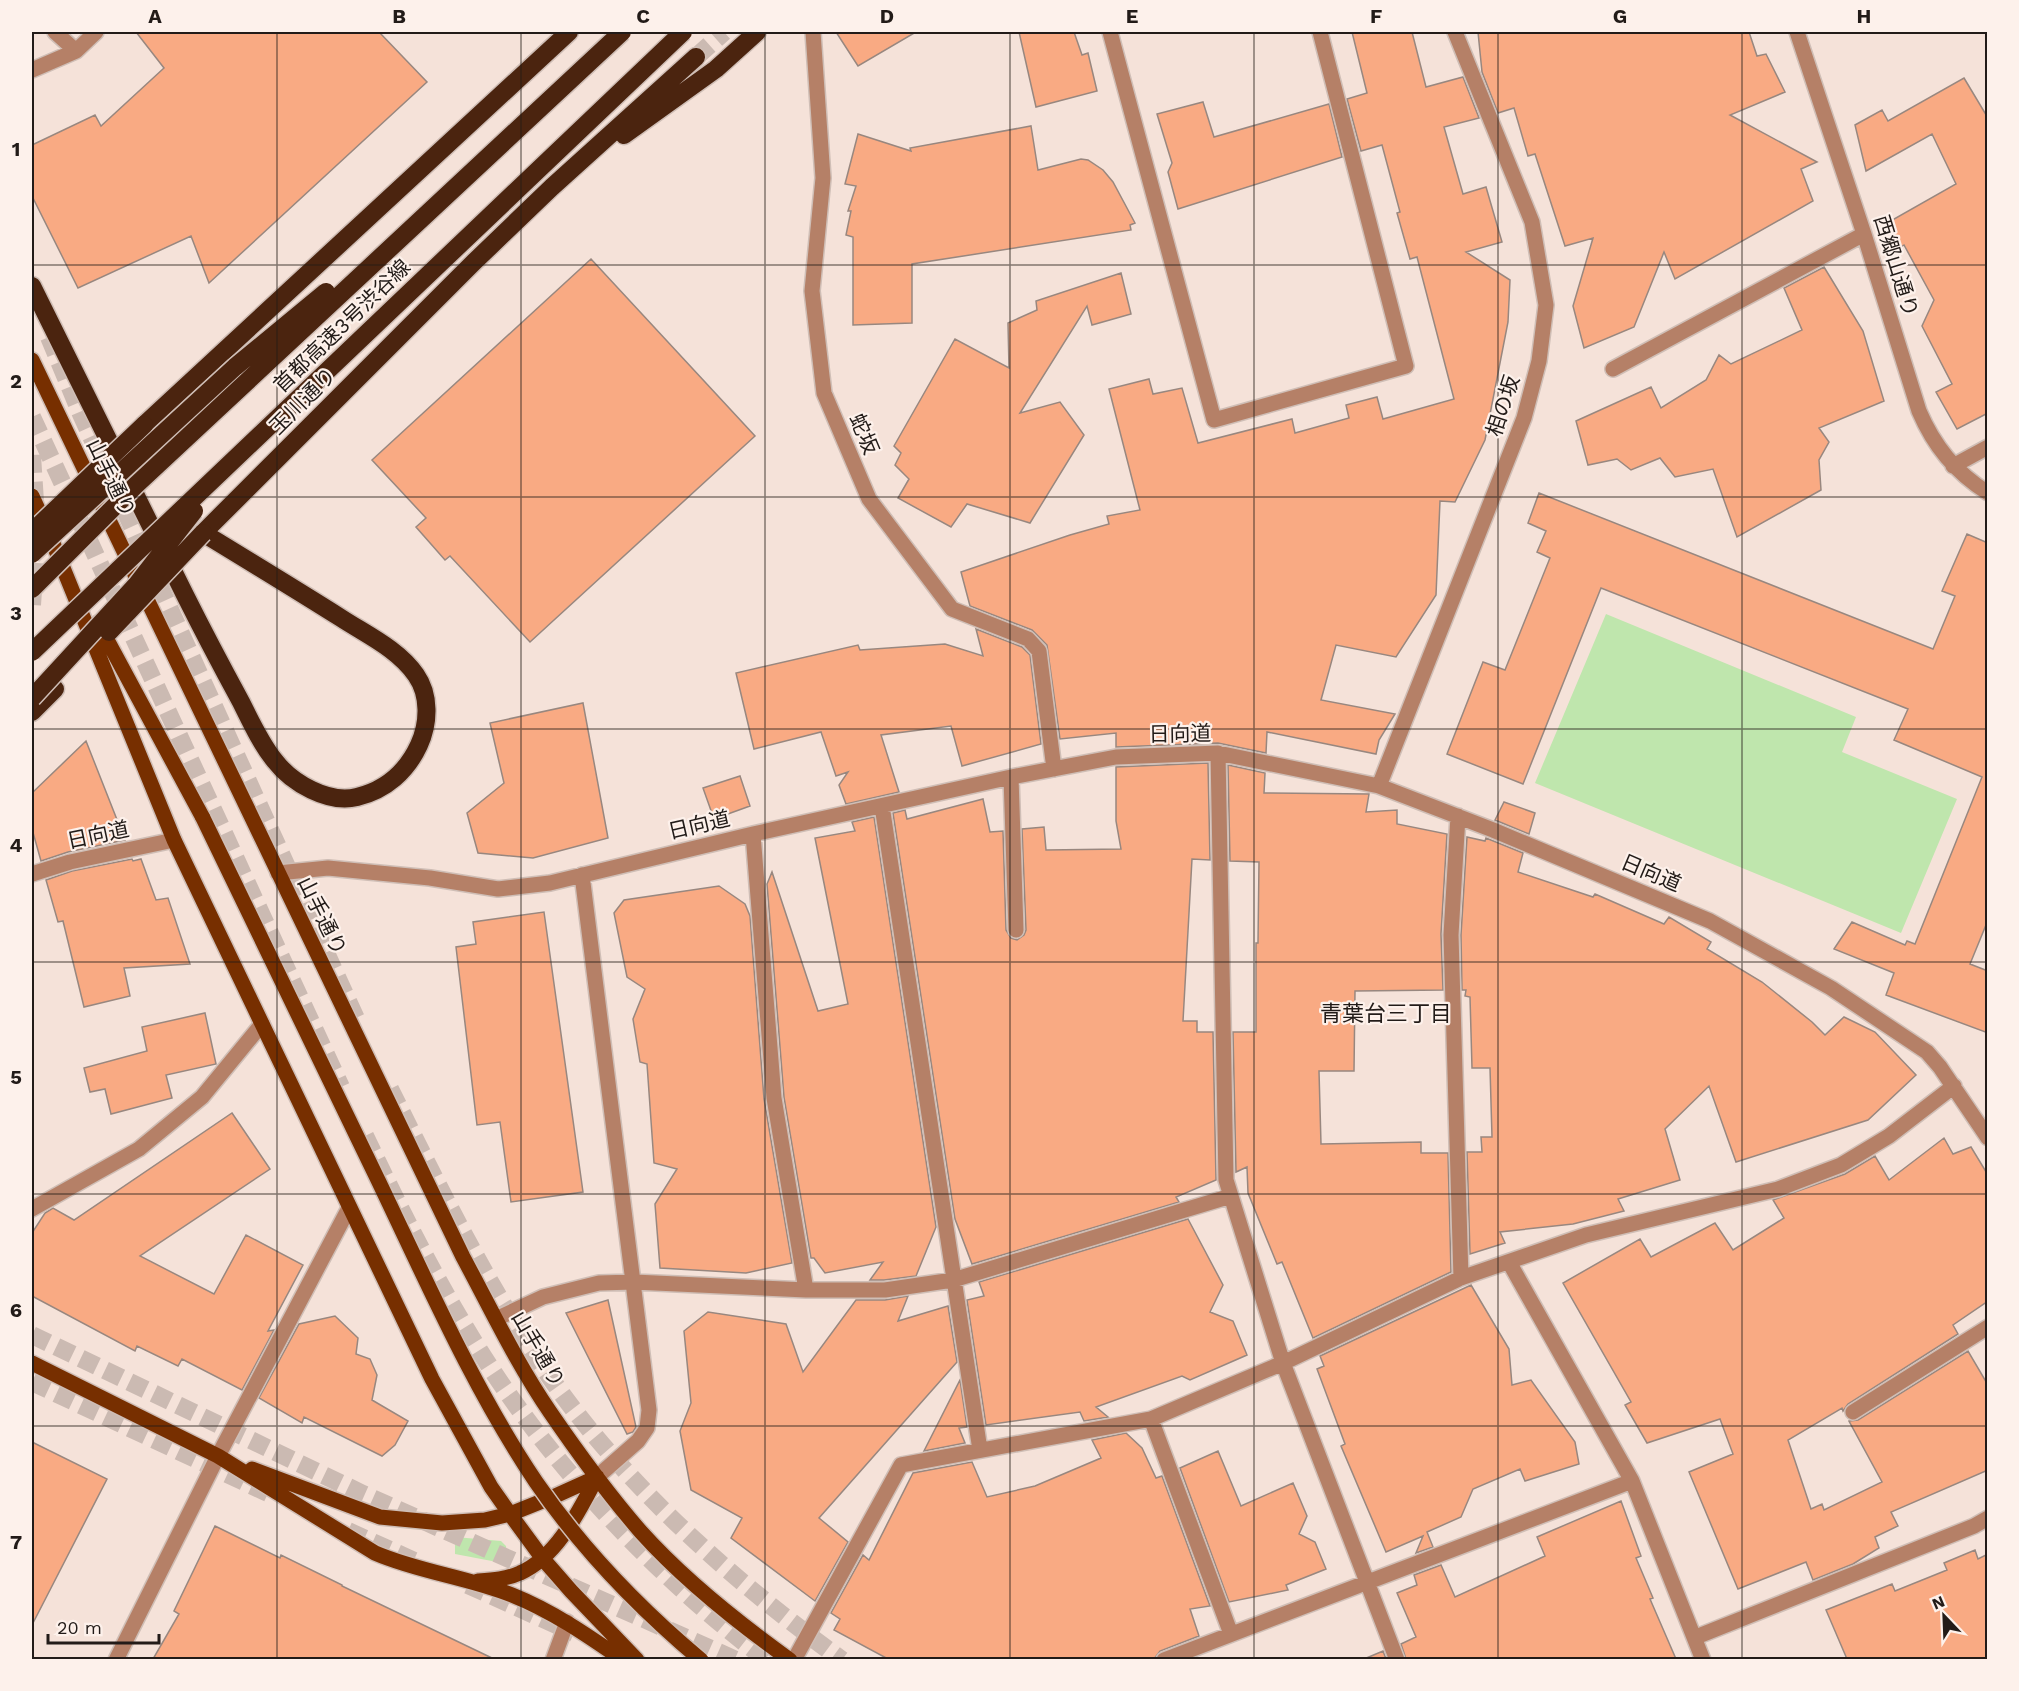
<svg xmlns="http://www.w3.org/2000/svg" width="2019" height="1691" font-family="'Work Sans','Noto Sans JP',sans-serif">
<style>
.green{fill:#bfe6ad}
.building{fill:#f9aa83;stroke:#98877f;stroke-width:1.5}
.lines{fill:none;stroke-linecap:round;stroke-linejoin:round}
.highway-tunnel{stroke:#cbbab2;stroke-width:18;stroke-dasharray:18 9;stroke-linecap:butt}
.minor-casing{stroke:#cfbeb6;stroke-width:18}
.major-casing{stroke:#cfbeb6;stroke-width:18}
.highway-casing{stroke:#cfbeb6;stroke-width:21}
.minor{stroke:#b58067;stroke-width:15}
.major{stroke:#772f00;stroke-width:15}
.highway{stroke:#4b240f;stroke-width:18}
.major-bridge-casing{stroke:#cfbeb6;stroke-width:18;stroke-linecap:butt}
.highway-bridge-casing{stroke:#cfbeb6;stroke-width:21;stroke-linecap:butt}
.major-bridge{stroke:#772f00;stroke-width:15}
.highway-bridge{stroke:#4b240f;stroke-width:18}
.grid{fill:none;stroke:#221b18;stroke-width:1.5;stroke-opacity:0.55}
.labels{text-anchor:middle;stroke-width:4.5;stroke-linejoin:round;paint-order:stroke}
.street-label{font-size:21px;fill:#221b18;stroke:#fdf1eb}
.neighbourhood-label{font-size:22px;fill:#221b18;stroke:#fdf1eb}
.neatline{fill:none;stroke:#221b18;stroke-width:2}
.grid-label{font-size:20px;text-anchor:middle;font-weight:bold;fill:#221b18}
</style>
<rect width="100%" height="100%" fill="#f5e2d9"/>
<path class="green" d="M 1606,614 L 1856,717 L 1842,752 L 1957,799 L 1901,933 L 1535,783 Z
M 455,1537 L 501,1541 L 506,1546 C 507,1555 505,1559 497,1562 L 455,1554 Z"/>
<path class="building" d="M 136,32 L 379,32 L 427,82 L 209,283 L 191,236 L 78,288 L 32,196 L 32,145 L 95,115 L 101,126 L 164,68 Z
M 836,32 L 916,32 L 858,66 Z
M 1019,32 L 1074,32 L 1082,55 L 1088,53 L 1097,91 L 1036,107 Z
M 1352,32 L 1412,32 L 1426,87 L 1463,77 L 1479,118 L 1444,127 L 1463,194 L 1486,187 L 1502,242 L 1466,252 L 1510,280 L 1508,322 L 1485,440 L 1455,502 L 1440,501 L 1436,595 L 1396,657 L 1336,645 L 1321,700 L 1395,714 L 1379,740 L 1376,754 L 1267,732 L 1266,753 L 1218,743 L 1116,747 L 1116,733 L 1060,739 L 1047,645 L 1032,630 L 970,606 L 961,572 L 1070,535 L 1109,524 L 1107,516 L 1140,510 L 1109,389 L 1149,379 L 1153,394 L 1182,388 L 1198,443 L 1292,419 L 1295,433 L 1349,418 L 1346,405 L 1377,397 L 1383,419 L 1454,399 L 1417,257 L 1410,259 L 1397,213 L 1400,212 L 1382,145 L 1361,151 L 1347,99 L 1367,93 Z
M 1478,32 L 1749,32 L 1757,56 L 1766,54 L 1785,92 L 1730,115 L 1817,162 L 1801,169 L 1813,201 L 1675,279 L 1664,252 L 1634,327 L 1584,348 L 1573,306 L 1593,238 L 1565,246 L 1535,154 L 1528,156 L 1514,108 L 1498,113 L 1482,72 Z
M 1964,78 L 1988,118 L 1988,413 L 1957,429 L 1936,392 L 1952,384 L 1922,326 L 1934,300 L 1904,245 L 1901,247 L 1887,223 L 1956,184 L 1932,134 L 1866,171 L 1855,125 L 1882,110 L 1888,121 Z
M 1203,102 L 1214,137 L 1329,104 L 1342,157 L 1178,209 L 1168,172 L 1172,163 L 1157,114 Z
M 1031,126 L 1038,170 L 1081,159 L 1088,160 L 1103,170 L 1113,182 L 1135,223 L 1130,225 L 1131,230 L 912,264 L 912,323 L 853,325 L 853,237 L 846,235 L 851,211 L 848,211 L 856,186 L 845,184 L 858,134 L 911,151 L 910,148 Z
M 591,259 L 755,436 L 530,642 L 450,556 L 445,560 L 416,527 L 426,518 L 372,460 Z
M 1824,267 L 1863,331 L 1884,401 L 1819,428 L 1829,442 L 1819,460 L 1821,490 L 1737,537 L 1713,469 L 1675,477 L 1660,458 L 1631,470 L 1617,459 L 1588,465 L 1576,421 L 1651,387 L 1661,408 L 1706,380 L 1719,355 L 1731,364 L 1802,330 L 1784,288 Z
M 1121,273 L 1131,314 L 1092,325 L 1087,306 L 1020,413 L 1060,402 L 1084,435 L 1030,523 L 967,504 L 951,527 L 898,498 L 909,479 L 895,465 L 901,453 L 894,446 L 955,339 L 1009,368 L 1008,323 L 1037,310 L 1036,301 Z
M 1539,493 L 1933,649 L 1955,596 L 1942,591 L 1967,534 L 1988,543 L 1988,920 L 1970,964 L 1988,971 L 1988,1033 L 1886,995 L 1894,973 L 1834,949 L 1852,922 L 1905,945 L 1907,941 L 1915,944 L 1982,777 L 1894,740 L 1908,709 L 1601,588 L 1523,784 L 1447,754 L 1483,662 L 1505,670 L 1550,558 L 1537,552 L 1546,531 L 1528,523 Z
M 976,629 L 1022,647 L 1030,655 L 1041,744 L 962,766 L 951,726 L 881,735 L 899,792 L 846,804 L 839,785 L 848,772 L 836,776 L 821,732 L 754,749 L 736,673 L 858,645 L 860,650 L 945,644 L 983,656 Z
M 583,703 L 608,838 L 533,858 L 478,853 L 467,813 L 504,783 L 490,723 Z
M 86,741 L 125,840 L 68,852 L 41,861 L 32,829 L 32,793 Z
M 1208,763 L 1210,860 L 1192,859 L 1183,1021 L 1197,1021 L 1197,1032 L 1213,1032 L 1216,1180 L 1176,1197 L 1179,1202 L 972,1264 L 955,1219 L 893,813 L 905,810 L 907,819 L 983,799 L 990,832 L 1003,831 L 1006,930 L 1011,938 L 1017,940 L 1024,935 L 1026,930 L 1022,829 L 1044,827 L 1046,850 L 1121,849 L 1116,821 L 1116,767 Z
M 1228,765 L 1265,773 L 1264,793 L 1369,794 L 1366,812 L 1397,810 L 1397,824 L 1447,834 L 1441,934 L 1443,990 L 1355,991 L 1354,1071 L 1319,1071 L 1321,1144 L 1421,1142 L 1421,1153 L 1448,1153 L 1451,1272 L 1313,1338 L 1282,1262 L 1277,1264 L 1248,1193 L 1247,1167 L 1236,1172 L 1233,1032 L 1256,1032 L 1256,943 L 1258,943 L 1259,862 L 1230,861 Z
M 740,776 L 750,806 L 714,819 L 703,788 Z
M 1504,802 L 1535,813 L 1529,834 L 1495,820 Z
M 874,817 L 936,1227 L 916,1276 L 884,1280 L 870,1280 L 883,1262 L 825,1273 L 814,1258 L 811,1258 L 784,1097 L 767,884 L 772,872 L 818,1011 L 848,1004 L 815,838 L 855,831 L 852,822 Z
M 1467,837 L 1485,841 L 1486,838 L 1523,853 L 1518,872 L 1593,897 L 1595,894 L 1664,924 L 1669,917 L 1711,942 L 1707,949 L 1762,982 L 1812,1022 L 1825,1035 L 1844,1017 L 1875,1032 L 1916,1075 L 1868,1120 L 1736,1162 L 1709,1086 L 1665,1129 L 1680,1180 L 1618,1199 L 1624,1211 L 1573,1224 L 1500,1232 L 1505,1243 L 1470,1254 L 1467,1152 L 1482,1152 L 1481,1137 L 1492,1137 L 1490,1068 L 1472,1068 L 1470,997 L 1465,996 L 1466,990 L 1462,990 L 1461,935 Z
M 132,859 L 133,861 L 141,859 L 156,900 L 168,898 L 190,964 L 124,968 L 130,996 L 84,1007 L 63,921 L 58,922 L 46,880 L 72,871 Z
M 719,886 L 745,904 L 750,916 L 764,1099 L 792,1263 L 746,1273 L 660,1268 L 655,1204 L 677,1169 L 654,1163 L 647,1064 L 640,1062 L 633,1019 L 645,989 L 627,977 L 614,913 L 624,900 Z
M 544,912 L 583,1192 L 511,1202 L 500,1122 L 477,1125 L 456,947 L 476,944 L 473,922 Z
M 205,1013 L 216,1064 L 166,1075 L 172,1098 L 111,1114 L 105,1089 L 90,1092 L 84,1068 L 147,1051 L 142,1027 Z
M 232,1113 L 270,1169 L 140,1256 L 214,1294 L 246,1235 L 303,1265 L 268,1331 L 274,1330 L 242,1390 L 182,1359 L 178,1366 L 137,1346 L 135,1351 L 32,1296 L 32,1233 L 45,1213 L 53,1208 L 74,1220 Z
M 1944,1138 L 1953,1154 L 1971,1147 L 1988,1175 L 1988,1301 L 1953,1325 L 1958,1334 L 1848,1404 L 1843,1411 L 1842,1408 L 1788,1440 L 1811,1509 L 1822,1504 L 1824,1510 L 1882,1482 L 1849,1421 L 1858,1420 L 1968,1351 L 1988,1385 L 1988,1470 L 1891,1512 L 1898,1526 L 1875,1537 L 1879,1548 L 1853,1564 L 1813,1580 L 1806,1562 L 1738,1589 L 1689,1472 L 1733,1454 L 1720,1419 L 1647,1443 L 1625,1405 L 1631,1402 L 1563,1283 L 1640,1239 L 1651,1257 L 1715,1223 L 1733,1250 L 1784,1218 L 1773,1200 L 1845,1174 L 1875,1156 L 1889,1180 Z
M 1188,1219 L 1223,1285 L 1210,1312 L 1233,1321 L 1247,1355 L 1190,1380 L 1182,1376 L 1096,1407 L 1108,1417 L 1084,1421 L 1080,1412 L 986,1425 L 967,1300 L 984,1296 L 979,1282 Z
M 1471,1285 L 1509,1349 L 1512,1385 L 1531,1380 L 1575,1442 L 1579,1464 L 1525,1481 L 1520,1469 L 1473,1489 L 1461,1517 L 1427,1532 L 1433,1547 L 1416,1553 L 1423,1536 L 1386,1552 L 1341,1446 L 1345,1444 L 1317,1369 L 1324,1366 L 1320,1356 Z
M 908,1296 L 898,1321 L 948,1306 L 957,1362 L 819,1518 L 848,1542 L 815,1601 L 731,1538 L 742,1518 L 691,1490 L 680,1431 L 691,1403 L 684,1331 L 708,1312 L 786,1324 L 803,1372 L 856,1300 L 885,1300 Z
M 608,1300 L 636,1427 L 633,1432 L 627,1434 L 566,1313 Z
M 335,1316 L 358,1338 L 356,1354 L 370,1359 L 377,1375 L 372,1400 L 408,1421 L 395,1445 L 382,1456 L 304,1417 L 302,1423 L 259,1398 L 299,1324 Z
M 960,1380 L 967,1427 L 959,1428 L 965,1443 L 924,1451 Z
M 1126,1433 L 1142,1448 L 1156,1478 L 1162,1476 L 1210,1606 L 1190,1609 L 1199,1636 L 1160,1651 L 1154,1659 L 888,1659 L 834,1630 L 840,1619 L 831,1613 L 863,1555 L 869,1560 L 913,1473 L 972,1462 L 987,1497 L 1035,1486 L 1101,1458 L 1092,1440 Z
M 32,1442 L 107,1479 L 32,1625 Z
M 1218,1451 L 1241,1506 L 1293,1483 L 1307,1516 L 1299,1534 L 1315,1542 L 1326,1569 L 1286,1585 L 1288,1590 L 1229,1602 L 1180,1468 Z
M 1621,1501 L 1641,1556 L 1636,1558 L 1653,1598 L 1650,1599 L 1676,1659 L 1406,1659 L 1401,1644 L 1416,1637 L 1397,1593 L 1417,1585 L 1414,1575 L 1441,1565 L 1455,1597 L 1545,1556 L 1537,1537 Z
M 215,1526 L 280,1558 L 281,1555 L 342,1585 L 342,1586 L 494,1659 L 153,1659 L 179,1614 L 174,1611 Z
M 1975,1550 L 1978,1559 L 1988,1554 L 1988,1659 L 1847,1659 L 1826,1610 L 1892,1584 L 1895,1591 L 1947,1570 L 1944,1563 Z
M 1383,1651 L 1386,1659 L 1364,1659 Z"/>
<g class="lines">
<path class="highway-tunnel" d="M 696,57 L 724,32
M 49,337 L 81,414 L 358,1023
M 32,417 L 341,1087
M 32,455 L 37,533 L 32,605
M 390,1089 C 440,1189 489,1291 554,1383 C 630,1490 736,1583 842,1660
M 365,1136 C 401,1211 438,1286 483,1356 C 552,1466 662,1582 767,1660
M 32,1335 L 363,1494 L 736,1660
M 32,1382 L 274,1496
M 348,1531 L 421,1564
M 468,1585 L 574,1633"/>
<defs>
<path id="minor" d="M 55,32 L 76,51
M 813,32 L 823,178 L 812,291 L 824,393 L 869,499 L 952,609 L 1028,639 L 1039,651 L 1054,769
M 1110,32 L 1214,420 L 1406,366 L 1320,32
M 1797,32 L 1864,234 L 1919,411 C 1934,446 1955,472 1988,493
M 32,70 L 76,51 L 96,32
M 1613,369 L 1864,234
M 1953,466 L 1988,447
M 1218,753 L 1226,1180 L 1283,1363 L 1397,1660
M 1011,777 L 1016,930
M 1379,786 L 1524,418 L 1539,361 L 1546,305 L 1532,222 L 1455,32
M 882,806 L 980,1450
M 1458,816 L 1451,935 L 1461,1278
M 753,834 L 774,1098 L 806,1290
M 278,873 L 328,868 L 430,878 L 498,889 L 550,883 L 753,834 L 1011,777 L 1116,757 L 1218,753 L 1379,786 L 1493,830 L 1710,921 L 1831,988 L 1927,1052 L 1940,1067 L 1988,1138
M 32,874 L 70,862 L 174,840
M 582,875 L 649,1410 L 647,1428 L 638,1441 L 597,1477
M 32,1209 L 139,1149 L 202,1097 L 262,1024
M 1509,1262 L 1632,1481 L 1703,1660
M 496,1319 L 543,1297 L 599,1283 L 634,1282 L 806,1290 L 885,1290 L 953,1280 L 1231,1196
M 1853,1412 L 1988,1327
M 1151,1419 L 1231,1634
M 1696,1637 L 1974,1526 L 1988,1518
M 116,1660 L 218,1456 L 349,1208
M 553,1660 L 567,1622
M 794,1660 L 901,1465 L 1151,1419 L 1283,1363 L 1461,1278 L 1586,1235 L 1778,1189 L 1841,1165 L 1889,1136 L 1954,1086
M 1164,1660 L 1632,1481"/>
<path id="major" d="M 32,360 L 463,1257 C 491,1309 517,1364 550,1412 C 578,1453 608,1494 641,1532 C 685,1581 737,1622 790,1660
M 32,496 L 48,531
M 48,531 L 174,840 L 432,1379 L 491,1487 L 510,1514 L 543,1559 L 571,1591 L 637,1660
M 98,623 L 203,818
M 32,1363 L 218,1456 L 375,1553 C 419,1572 467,1577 512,1595 C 552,1611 587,1635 623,1660
M 252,1469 L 380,1517 L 442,1523 L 485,1520 L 510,1514 L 555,1496 L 597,1477
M 478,1581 C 492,1580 507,1579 520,1573 C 557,1557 579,1511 597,1477"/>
<path id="highway" d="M 624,135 L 716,69 L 757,32
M 32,286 C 83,389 134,492 185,595 C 203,631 222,667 241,702 C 251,722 261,744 275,761 C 292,783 328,804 357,797 C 386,790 407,771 419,745 C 429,723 430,695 416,675 C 398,649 367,635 341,618 C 295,589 249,561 203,533 L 474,262 L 552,187 L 696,57
M 144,425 L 569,32
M 32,712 L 55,689"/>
</defs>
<use href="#minor" class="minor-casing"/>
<use href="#major" class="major-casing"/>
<use href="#highway" class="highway-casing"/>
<use href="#minor" class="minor"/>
<use href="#major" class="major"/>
<use href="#highway" class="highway"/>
<defs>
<path id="major-bridge" d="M 203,818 C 261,939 320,1059 378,1180 C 427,1282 473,1388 536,1482 C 582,1549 639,1608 701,1660"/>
<path id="highway-bridge" d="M 32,532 L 144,425
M 32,554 L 235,367 L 326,292
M 32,589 L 136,485 L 622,32
M 109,632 L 203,533
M 32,652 L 683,32
M 32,698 L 137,584 L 194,511"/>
</defs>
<use href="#major-bridge" class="major-bridge-casing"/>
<use href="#highway-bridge" class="highway-bridge-casing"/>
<use href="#major-bridge" class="major-bridge"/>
<use href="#highway-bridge" class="highway-bridge"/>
</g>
<path class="grid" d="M 277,32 L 277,1660M 521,32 L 521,1660M 765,32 L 765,1660M 1010,32 L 1010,1660M 1254,32 L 1254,1660M 1498,32 L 1498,1660M 1742,32 L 1742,1660M 32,265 L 1988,265M 32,497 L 1988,497M 32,729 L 1988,729M 32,962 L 1988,962M 32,1194 L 1988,1194M 32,1426 L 1988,1426"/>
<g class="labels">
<g class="street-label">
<text transform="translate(1896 266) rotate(73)" y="7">西郷山通り</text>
<text transform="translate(342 326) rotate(-44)" y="7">首都高速3号渋谷線</text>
<text transform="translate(303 401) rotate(-45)" y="7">玉川通り</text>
<text transform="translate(1503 406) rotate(-72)" y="7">相の坂</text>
<text transform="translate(864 434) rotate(67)" y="7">蛇坂</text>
<text transform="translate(111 478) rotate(64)" y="7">山手通り</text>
<text transform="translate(1180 734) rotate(-1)" y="7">日向道</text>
<text transform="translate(699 825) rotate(-13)" y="7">日向道</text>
<text transform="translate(98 835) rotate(-12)" y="7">日向道</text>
<text transform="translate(1651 873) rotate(23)" y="7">日向道</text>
<text transform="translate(322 916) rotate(64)" y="7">山手通り</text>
<text transform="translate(538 1349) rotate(60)" y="7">山手通り</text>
</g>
<g class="neighbourhood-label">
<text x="1386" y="1021">青葉台三丁目</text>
</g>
</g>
<rect width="2019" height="1691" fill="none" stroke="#fdf1eb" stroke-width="66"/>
<g transform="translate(1944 1616) rotate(337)" stroke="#fdf1eb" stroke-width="4.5" paint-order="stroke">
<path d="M0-4.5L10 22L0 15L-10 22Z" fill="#221b18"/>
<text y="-9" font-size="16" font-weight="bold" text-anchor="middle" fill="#221b18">N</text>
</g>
<path d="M48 1634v9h111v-9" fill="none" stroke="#221b18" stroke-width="3"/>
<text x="57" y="1634" font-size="18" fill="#221b18" stroke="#fdf1eb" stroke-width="4.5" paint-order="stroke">20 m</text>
<rect x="33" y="33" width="1953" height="1625" class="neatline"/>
<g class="grid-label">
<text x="155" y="23">A</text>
<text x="399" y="23">B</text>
<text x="643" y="23">C</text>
<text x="887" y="23">D</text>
<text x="1132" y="23">E</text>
<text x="1376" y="23">F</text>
<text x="1620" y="23">G</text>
<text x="1864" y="23">H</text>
<text x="16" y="156">1</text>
<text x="16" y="388">2</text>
<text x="16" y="620">3</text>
<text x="16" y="852">4</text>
<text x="16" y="1084">5</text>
<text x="16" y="1317">6</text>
<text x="16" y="1549">7</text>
</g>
</svg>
